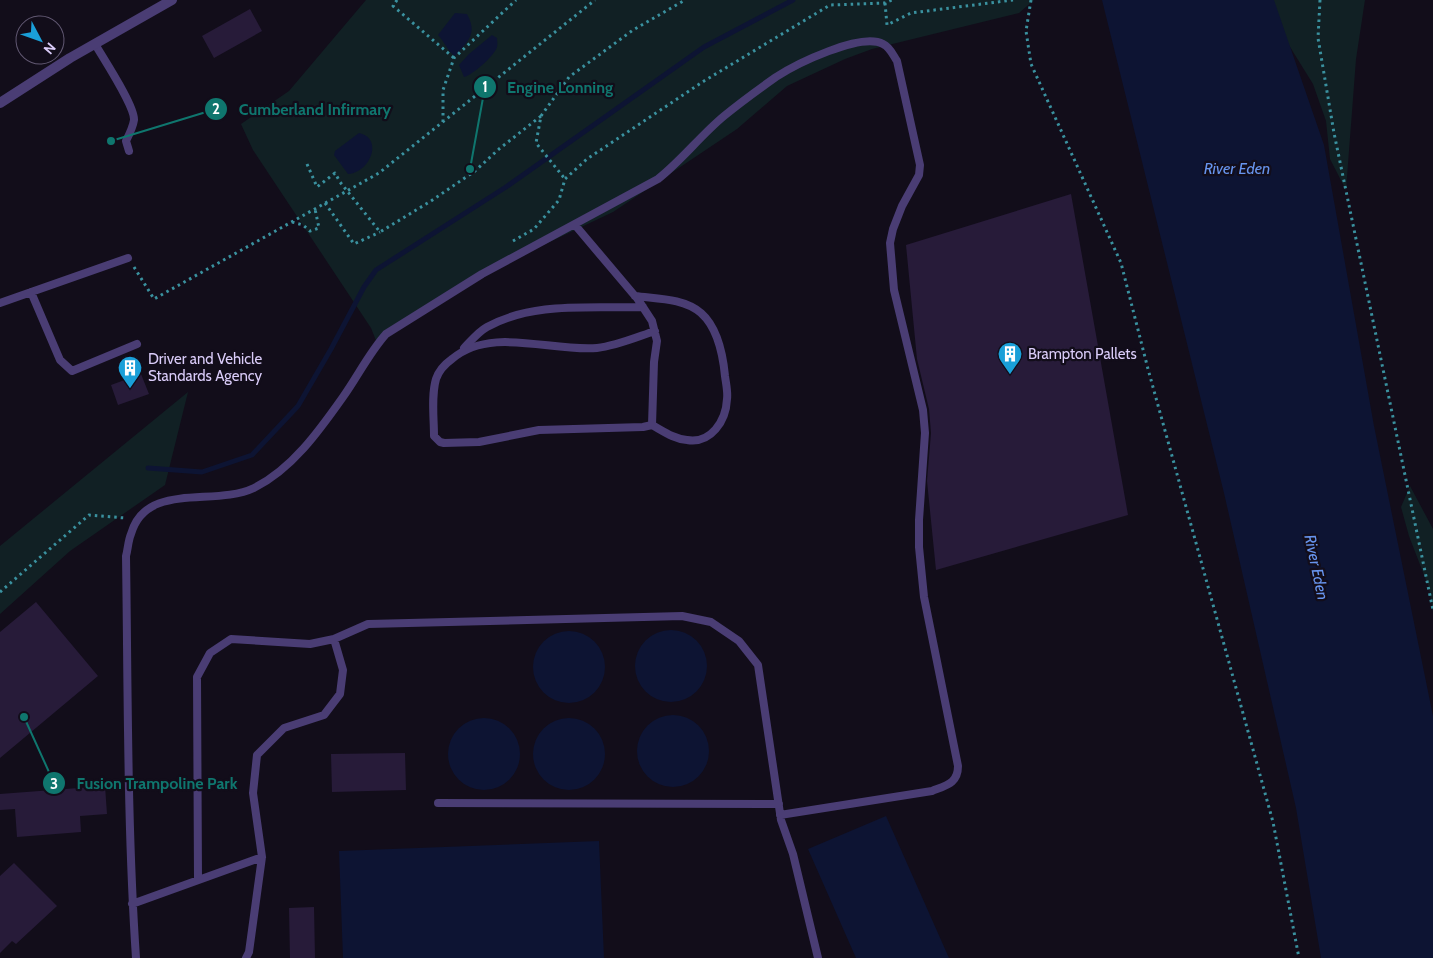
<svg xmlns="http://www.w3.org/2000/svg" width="1433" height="958" font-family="Cabin,sans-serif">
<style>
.green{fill:#112024}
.water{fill:#0d1433}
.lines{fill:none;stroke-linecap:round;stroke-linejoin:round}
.stream{stroke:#0d1433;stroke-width:5}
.building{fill:#271b39}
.path{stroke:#3a919f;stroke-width:3;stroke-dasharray:2.5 4;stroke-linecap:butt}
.lane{stroke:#4a3d74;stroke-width:8}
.street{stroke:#4a3d74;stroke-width:10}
.labels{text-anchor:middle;stroke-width:4.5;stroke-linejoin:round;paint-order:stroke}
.poi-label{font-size:15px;fill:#daccf9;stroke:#120d1a;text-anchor:start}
.water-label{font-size:16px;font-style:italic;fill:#6794ed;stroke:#120d1a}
.leader{fill:none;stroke:#0f766e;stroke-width:2}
.callout-dot{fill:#0f766e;stroke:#120d1a;stroke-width:2}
.mark-label{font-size:15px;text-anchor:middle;font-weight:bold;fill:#fff}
.callout-label{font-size:16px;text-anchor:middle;font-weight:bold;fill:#0f766e;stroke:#120d1a;stroke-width:4.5;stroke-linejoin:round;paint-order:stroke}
</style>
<rect width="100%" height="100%" fill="#120d1a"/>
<path class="green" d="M 366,0 L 1034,0 L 1019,13 L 872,49 L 845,59 L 787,86 L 737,129 L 613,212 L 482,274 L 377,343 L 371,328 L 253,150 L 241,124 L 289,91 Z
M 1270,0 L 1365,0 L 1356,59 L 1346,190 L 1330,159 L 1326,121 L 1313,84 L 1282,34 Z
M 188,392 L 165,485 L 70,551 L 0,614 L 0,546 Z
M 1410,486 L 1433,529 L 1433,612 L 1429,588 L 1409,536 L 1401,507 Z"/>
<path class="water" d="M 1102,0 L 1274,0 L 1324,145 L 1374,426 L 1433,716 L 1433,958 L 1321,958 L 1296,808 L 1224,493 Z
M 455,13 L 467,14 C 478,34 468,41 455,56 C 448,52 444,41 438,35 Z
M 492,35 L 497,38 C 497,41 498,44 497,47 C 495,55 473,75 464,77 L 459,65 L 469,54 Z
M 359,133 C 384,138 370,173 348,174 L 334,155 L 335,151 Z
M635 666a36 36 0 1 1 72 0a36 36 0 1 1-72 0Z
M533 667a36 36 0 1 1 72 0a36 36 0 1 1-72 0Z
M637 751a36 36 0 1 1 72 0a36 36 0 1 1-72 0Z
M533 754a36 36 0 1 1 72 0a36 36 0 1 1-72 0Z
M448 754a36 36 0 1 1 72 0a36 36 0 1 1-72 0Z
M 886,816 L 949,958 L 856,958 L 808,849 Z
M 599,841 L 604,958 L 343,958 L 339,851 Z"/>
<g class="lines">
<path class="stream" d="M 148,468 L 202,472 L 252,455 L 298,406 L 331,349 L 364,287 L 376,270 L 506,187 L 704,47 L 793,0"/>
</g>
<path class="building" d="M 250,9 L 262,31 L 214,58 L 202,36 Z
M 1071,194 L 1128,515 L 936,570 L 927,481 L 931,433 L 929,409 L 917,359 L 906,245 Z
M 141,374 L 149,394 L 118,405 L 111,385 Z
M 36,602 L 98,676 L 0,758 L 0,632 Z
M 405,753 L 406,790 L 332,792 L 331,754 Z
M 105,786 L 107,814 L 80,816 L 81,832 L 17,837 L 15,809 L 0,810 L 0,794 Z
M 14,863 L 57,906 L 16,944 L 12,941 L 0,953 L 0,876 Z
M 314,907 L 315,958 L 290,958 L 289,908 Z"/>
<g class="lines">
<path class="path" d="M 397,0 L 393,6 L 454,58
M 1031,0 L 1026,31 L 1031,64 L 1121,263 L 1148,369 L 1273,822 L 1299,958
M 1320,0 L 1318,38 L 1334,133 L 1433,610
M 885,3 L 887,25 L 911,13 L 1013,0
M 541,116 L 569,77 L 633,30 L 685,0
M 443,122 L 443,90 L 454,58 L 516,0
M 307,164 L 317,187 L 335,173 L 340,182 L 380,232 L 431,201 L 475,171 L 499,149 L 541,116 L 536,143 L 565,179
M 325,203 L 354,244 L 380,232
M 292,222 L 303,225 L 310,231 L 319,228 L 315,209
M 513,241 L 534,229 L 559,200 L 565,179 L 587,159 L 704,81 L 830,5 L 885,3 L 892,0
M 134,267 L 154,299 L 379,173 L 595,0
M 0,592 L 89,515 L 125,518"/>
<path class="lane" d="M 95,44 C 103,58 135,106 134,120 C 133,127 129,135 126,141 L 129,151
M 575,225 L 635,296 L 637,298 L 652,321 L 657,341 L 654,362 L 652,425 C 663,431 674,439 687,440 C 711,444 726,421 727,399 C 728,392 726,384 725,376 C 723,355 718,328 701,313 C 683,298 657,299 635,296
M 31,292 L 60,360 L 72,371 L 137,344
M 0,303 L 128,258
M 464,348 C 471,341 478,332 487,327 C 534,301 591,309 643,307
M 652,425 L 643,427 L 539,430 L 479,442 L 444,443 L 440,442 L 434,436 C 434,418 431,396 436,379 C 439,370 445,364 452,359 C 491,326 551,352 597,348 C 616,346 637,337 655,331
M 438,803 L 779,804
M 198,879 L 197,677 L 210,653 L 231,639 L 310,644 L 334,639 L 368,624 L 682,616 L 711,622 L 739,641 L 758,665 L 781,820 L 793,854 L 818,958
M 132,904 L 262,857
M 136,958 C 127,824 128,690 126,556 C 128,549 128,541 131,534 C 146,481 214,507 254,488 C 292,469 319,431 343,397 C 358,376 369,353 386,334 L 482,274 L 658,179 C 682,160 701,135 724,116 C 741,102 759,89 776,77 C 796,64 861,32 883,44 C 890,47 893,55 897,61 L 920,165 L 919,175 L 902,206 L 893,229 L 890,243 L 894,290 L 923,410 L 925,433 L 919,520 L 919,547 L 924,597 L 958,766 C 958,783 947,785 932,791 L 780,815
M 246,958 L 249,952 L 262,857 L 253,793 L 257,755 L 284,728 L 324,715 L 340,694 L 343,670 L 334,639"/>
<path class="street" d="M 0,103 L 70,58 L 172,0"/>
</g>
<defs>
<symbol id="building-pin" viewBox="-11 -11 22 30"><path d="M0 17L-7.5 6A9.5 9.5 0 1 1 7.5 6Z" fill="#1a9fd8" stroke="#120d1a"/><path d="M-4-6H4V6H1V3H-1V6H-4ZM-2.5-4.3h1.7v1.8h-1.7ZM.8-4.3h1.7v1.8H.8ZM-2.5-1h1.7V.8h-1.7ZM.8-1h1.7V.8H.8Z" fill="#fff"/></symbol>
</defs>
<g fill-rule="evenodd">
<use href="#building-pin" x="996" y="340" width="28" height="38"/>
<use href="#building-pin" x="116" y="354" width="28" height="38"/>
</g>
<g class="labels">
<g class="poi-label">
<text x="1028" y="359">Brampton Pallets</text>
<text x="148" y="364">Driver and Vehicle<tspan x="148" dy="17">Standards Agency</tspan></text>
</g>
<g class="water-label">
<text x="1237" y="174">River Eden</text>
<text transform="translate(1317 567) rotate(78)" y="6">River Eden</text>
</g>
</g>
<path class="leader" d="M470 169L485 87M111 141L216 109M24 717L54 783"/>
<g class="callout-dot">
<circle cx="470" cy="169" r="5"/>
<circle cx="111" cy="141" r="5"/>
<circle cx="24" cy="717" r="5"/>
<circle cx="485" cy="87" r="12"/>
<circle cx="216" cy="109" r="12"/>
<circle cx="54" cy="783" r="12"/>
</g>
<g class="mark-label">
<text x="485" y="92">1</text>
<text x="216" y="114">2</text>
<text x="54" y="789">3</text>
</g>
<g class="callout-label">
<text x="560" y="93">Engine Lonning</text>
<text x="315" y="115">Cumberland Infirmary</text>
<text x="157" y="789">Fusion Trampoline Park</text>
</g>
<g transform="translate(40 40) rotate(131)"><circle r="24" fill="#120d1a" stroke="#625973"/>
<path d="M0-4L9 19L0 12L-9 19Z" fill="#1a9fd8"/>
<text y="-8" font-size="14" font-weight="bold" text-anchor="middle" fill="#daccf9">N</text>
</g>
</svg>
